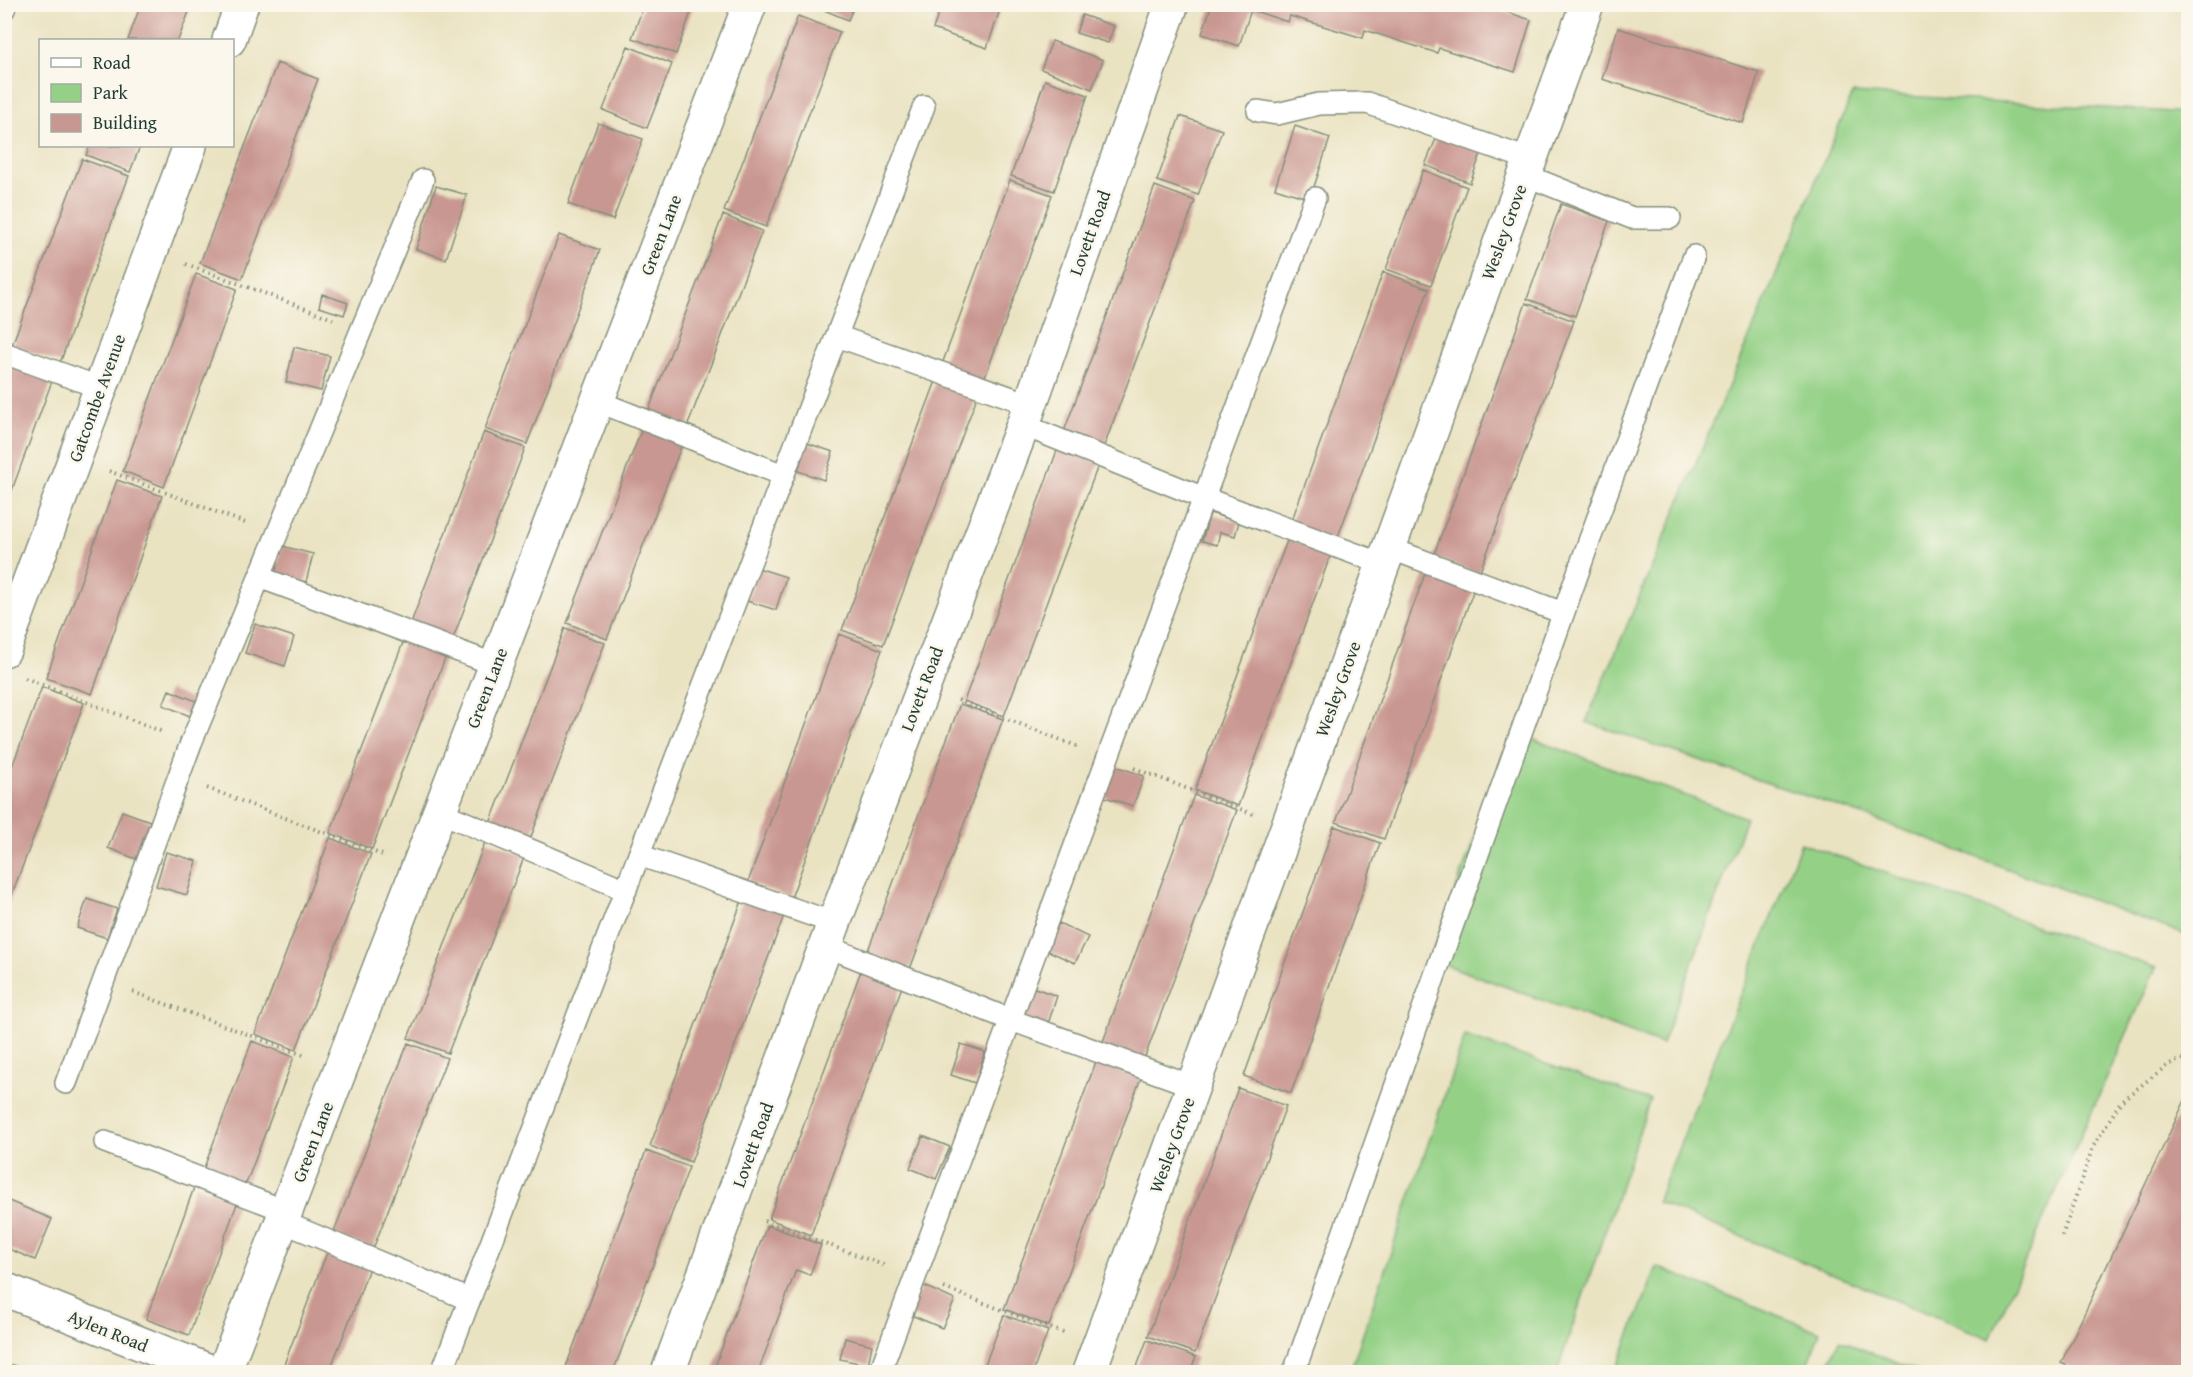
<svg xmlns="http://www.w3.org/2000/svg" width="2193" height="1377" font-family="'Gentium Book Plus',serif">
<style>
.green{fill:#94d187;stroke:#5a875e;stroke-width:1.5}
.building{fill:#c99791}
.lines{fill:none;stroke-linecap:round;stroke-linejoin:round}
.service-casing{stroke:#84907b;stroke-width:24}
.minor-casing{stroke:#84907b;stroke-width:36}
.path{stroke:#84907b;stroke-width:4;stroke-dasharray:1.5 4.5;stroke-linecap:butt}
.service{stroke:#fff;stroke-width:21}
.minor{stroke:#fff;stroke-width:33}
.labels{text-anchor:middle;stroke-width:5;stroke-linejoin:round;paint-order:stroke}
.street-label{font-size:18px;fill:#1f3d34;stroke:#fbf7ec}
</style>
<rect width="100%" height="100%" fill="#fbf7ec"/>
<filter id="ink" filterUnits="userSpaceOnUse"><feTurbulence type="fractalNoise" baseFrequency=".0167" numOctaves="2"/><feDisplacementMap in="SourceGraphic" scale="12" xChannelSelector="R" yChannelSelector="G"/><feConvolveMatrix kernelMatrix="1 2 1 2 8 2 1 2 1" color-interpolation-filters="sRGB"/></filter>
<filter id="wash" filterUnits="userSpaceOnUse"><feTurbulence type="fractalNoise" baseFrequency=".008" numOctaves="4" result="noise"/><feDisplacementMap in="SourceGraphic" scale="24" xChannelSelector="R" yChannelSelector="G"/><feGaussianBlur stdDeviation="1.35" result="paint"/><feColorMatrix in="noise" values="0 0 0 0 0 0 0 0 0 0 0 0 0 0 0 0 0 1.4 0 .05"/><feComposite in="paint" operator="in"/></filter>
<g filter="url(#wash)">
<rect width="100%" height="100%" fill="#eae3c2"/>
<path class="green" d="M 1853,93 L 2188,113 L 2188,936 L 1863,815 L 1586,722 Z
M 1514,732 L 1746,818 L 1662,1044 L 1430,959 Z
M 1801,843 L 2156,968 L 1990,1339 L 1657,1202 Z
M 1465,1036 L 1650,1100 L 1557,1372 L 1350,1372 Z
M 1657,1267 L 1820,1332 L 1804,1372 L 1615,1372 Z
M 1839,1340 L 1920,1372 L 1825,1372 Z"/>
<g id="blocks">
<path class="building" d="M 141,4 L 192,4 L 178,40 L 128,40 Z
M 644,4 L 694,4 L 676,54 L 632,38 Z
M 810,4 L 855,4 L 848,20 Z
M 942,4 L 1002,4 L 987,48 L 933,29 Z
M 1212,4 L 1483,4 L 1531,20 L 1515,72 L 1439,48 L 1437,53 L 1365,30 L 1363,38 L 1290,16 L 1288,22 L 1251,10 L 1239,46 L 1202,34 Z
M 1082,15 L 1114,26 L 1108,43 L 1076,33 Z
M 798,16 L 840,32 L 766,227 L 724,211 Z
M 1618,28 L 1759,72 L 1743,123 L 1602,79 Z
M 1052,41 L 1103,60 L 1092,89 L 1041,69 Z
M 628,46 L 672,64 L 647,128 L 603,110 Z
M 277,63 L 318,79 L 242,279 L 200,263 Z
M 1045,80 L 1088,95 L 1054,191 L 1011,176 Z
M 1180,116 L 1222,130 L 1198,195 L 1157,181 Z
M 598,123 L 643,139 L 613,220 L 568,204 Z
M 1295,126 L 1330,138 L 1310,199 L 1275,188 Z
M 1438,134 L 1482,151 L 1470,183 L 1425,165 Z
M 90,146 L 140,146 L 130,172 L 86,155 Z
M 82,159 L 129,176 L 60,363 L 12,345 Z
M 1423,170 L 1467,187 L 1431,285 L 1386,269 Z
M 1010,180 L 1052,195 L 983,382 L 941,367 Z
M 436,186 L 467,195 L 446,259 L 416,249 Z
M 1155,186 L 1195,201 L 1102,452 L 1062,437 Z
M 1561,204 L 1609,221 L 1575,316 L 1527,299 Z
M 723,215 L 762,231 L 687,427 L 648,412 Z
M 559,235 L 600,250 L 527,444 L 485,429 Z
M 1383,272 L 1429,289 L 1336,542 L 1290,525 Z
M 196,274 L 237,289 L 164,487 L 123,471 Z
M 322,294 L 348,303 L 344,315 L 319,307 Z
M 1526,303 L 1574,321 L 1479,574 L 1433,557 Z
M 294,347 L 330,356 L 321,391 L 286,382 Z
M 9,365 L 52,381 L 5,509 L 4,378 Z
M 936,381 L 977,397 L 883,645 L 842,630 Z
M 643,426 L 683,442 L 607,639 L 567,623 Z
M 484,432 L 525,448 L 451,644 L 409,628 Z
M 807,443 L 833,452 L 824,480 L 798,471 Z
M 1058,448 L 1099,463 L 1004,716 L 964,701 Z
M 117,480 L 162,496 L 92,694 L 46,678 Z
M 1210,513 L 1239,522 L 1235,536 L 1220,532 L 1217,545 L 1202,541 Z
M 1288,538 L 1331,554 L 1238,806 L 1195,790 Z
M 282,546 L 313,554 L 306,582 L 275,575 Z
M 758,568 L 786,577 L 776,610 L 747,601 Z
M 1427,568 L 1475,586 L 1384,839 L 1336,822 Z
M 255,624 L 294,637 L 285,666 L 245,653 Z
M 565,628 L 605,643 L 529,842 L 489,826 Z
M 839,634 L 882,650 L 791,898 L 748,882 Z
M 404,640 L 446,656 L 372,849 L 330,833 Z
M 42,687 L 84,703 L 9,902 L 4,900 L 4,788 Z
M 169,690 L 196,701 L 190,716 L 163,705 Z
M 960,704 L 1003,719 L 910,969 L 867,953 Z
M 1113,765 L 1144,776 L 1133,806 L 1102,796 Z
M 1194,795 L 1237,810 L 1143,1062 L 1101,1047 Z
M 122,811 L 150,821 L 136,859 L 108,848 Z
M 1334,826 L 1380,843 L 1291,1093 L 1244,1076 Z
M 330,838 L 371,854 L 296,1050 L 255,1034 Z
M 486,840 L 525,855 L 448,1053 L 408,1038 Z
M 166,852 L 197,861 L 187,895 L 156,886 Z
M 743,898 L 785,913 L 691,1162 L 650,1146 Z
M 87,899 L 117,909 L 107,938 L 77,928 Z
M 1059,923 L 1088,937 L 1075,963 L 1046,950 Z
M 862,968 L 903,984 L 811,1235 L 769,1219 Z
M 1032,987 L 1057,996 L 1047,1027 L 1021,1018 Z
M 252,1041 L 294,1057 L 244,1189 L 202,1173 Z
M 408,1043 L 447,1058 L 373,1249 L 333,1234 Z
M 961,1044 L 985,1052 L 975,1083 L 951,1075 Z
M 1097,1059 L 1142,1075 L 1049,1326 L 1004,1309 Z
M 1238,1088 L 1286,1106 L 1195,1353 L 1148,1336 Z
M 2188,1094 L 2188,1372 L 2082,1372 L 2061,1363 Z
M 923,1136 L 950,1147 L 936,1179 L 910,1168 Z
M 646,1151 L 689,1167 L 632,1322 L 613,1372 L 564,1372 Z
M 195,1185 L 238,1201 L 189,1335 L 146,1319 Z
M 4,1199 L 52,1219 L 35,1260 L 4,1247 Z
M 767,1225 L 821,1245 L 810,1275 L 796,1270 L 758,1372 L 713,1372 Z
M 328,1250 L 370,1265 L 358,1299 L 329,1372 L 281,1372 Z
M 922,1285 L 955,1300 L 942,1328 L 909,1314 Z
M 1004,1315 L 1048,1331 L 1033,1372 L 982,1372 Z
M 845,1338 L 872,1345 L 868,1365 L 840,1359 Z
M 1147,1340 L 1196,1357 L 1190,1372 L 1135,1372 Z
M 12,1365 L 30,1372 L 9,1372 Z"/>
</g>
</g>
<g filter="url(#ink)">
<use href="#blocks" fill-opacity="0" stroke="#84907b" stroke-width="1.5"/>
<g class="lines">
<defs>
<path id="service" d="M 4,9 L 6,4
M 1258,111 L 1277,114 L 1319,104 L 1367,103 L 1531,160
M 1525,175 L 1632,218 L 1670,218
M 837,336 L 1029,404
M 4,353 L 101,388
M 597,401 L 783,475
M 1023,425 L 1204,498 L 1383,564
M 1389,548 L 1563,613
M 259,577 L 496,665
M 440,812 L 626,890
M 639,855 L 834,923
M 826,946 L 1011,1020 L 1193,1086
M 66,1083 L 191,743 L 423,180
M 105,1142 L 286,1211
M 283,1222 L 470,1300
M 442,1372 L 924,106
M 880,1372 L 1315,198
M 1294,1372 L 1587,547 L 1694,256"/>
<path id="minor" d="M 229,40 L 242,4
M 4,650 L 190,146
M 4,1289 L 212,1372
M 224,1372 L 750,4
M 668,1372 L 834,923 L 1023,425 L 1172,4
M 1089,1372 L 1587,4"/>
</defs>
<use href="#service" class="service-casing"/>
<use href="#minor" class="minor-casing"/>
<path class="path" d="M 186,264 L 333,319
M 109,471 L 248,524
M 25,678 L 163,732
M 958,700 L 1079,747
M 1134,768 L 1253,814
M 207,788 L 385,856
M 133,992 L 306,1056
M 764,1221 L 886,1266
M 2062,1236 L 2093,1147 L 2121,1101 L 2169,1064 L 2188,1057
M 944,1288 L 1066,1334"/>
<use href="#service" class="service"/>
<use href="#minor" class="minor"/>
</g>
</g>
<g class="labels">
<g class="street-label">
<text transform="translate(1504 232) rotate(-70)" y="6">Wesley Grove</text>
<text transform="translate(1090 233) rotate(-70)" y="6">Lovett Road</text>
<text transform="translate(661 235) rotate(-69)" y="6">Green Lane</text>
<text transform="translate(97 398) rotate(-70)" y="6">Gatcombe Avenue</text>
<text transform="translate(487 688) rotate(-69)" y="6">Green Lane</text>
<text transform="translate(922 689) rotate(-69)" y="6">Lovett Road</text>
<text transform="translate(1338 689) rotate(-70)" y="6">Wesley Grove</text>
<text transform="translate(313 1142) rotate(-69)" y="6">Green Lane</text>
<text transform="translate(753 1145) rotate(-70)" y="6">Lovett Road</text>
<text transform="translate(1172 1145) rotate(-70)" y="6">Wesley Grove</text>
<text transform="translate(108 1331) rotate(22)" y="6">Aylen Road</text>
</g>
</g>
<rect width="2193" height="1377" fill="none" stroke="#fbf7ec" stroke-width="24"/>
<rect x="39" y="39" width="195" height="108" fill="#fbf7ec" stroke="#a3ada2" stroke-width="1.5"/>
<rect x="51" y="58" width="30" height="9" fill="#ffffff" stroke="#a3ada2" stroke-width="1.5"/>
<text x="93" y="69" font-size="18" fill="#1f3d34">Road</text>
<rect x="51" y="84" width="30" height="18" fill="#94d187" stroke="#a3ada2" stroke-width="1.5"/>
<text x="93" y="99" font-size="18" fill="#1f3d34">Park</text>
<rect x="51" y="114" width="30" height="18" fill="#c99791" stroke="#a3ada2" stroke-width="1.5"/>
<text x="93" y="129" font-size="18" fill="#1f3d34">Building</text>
</svg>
